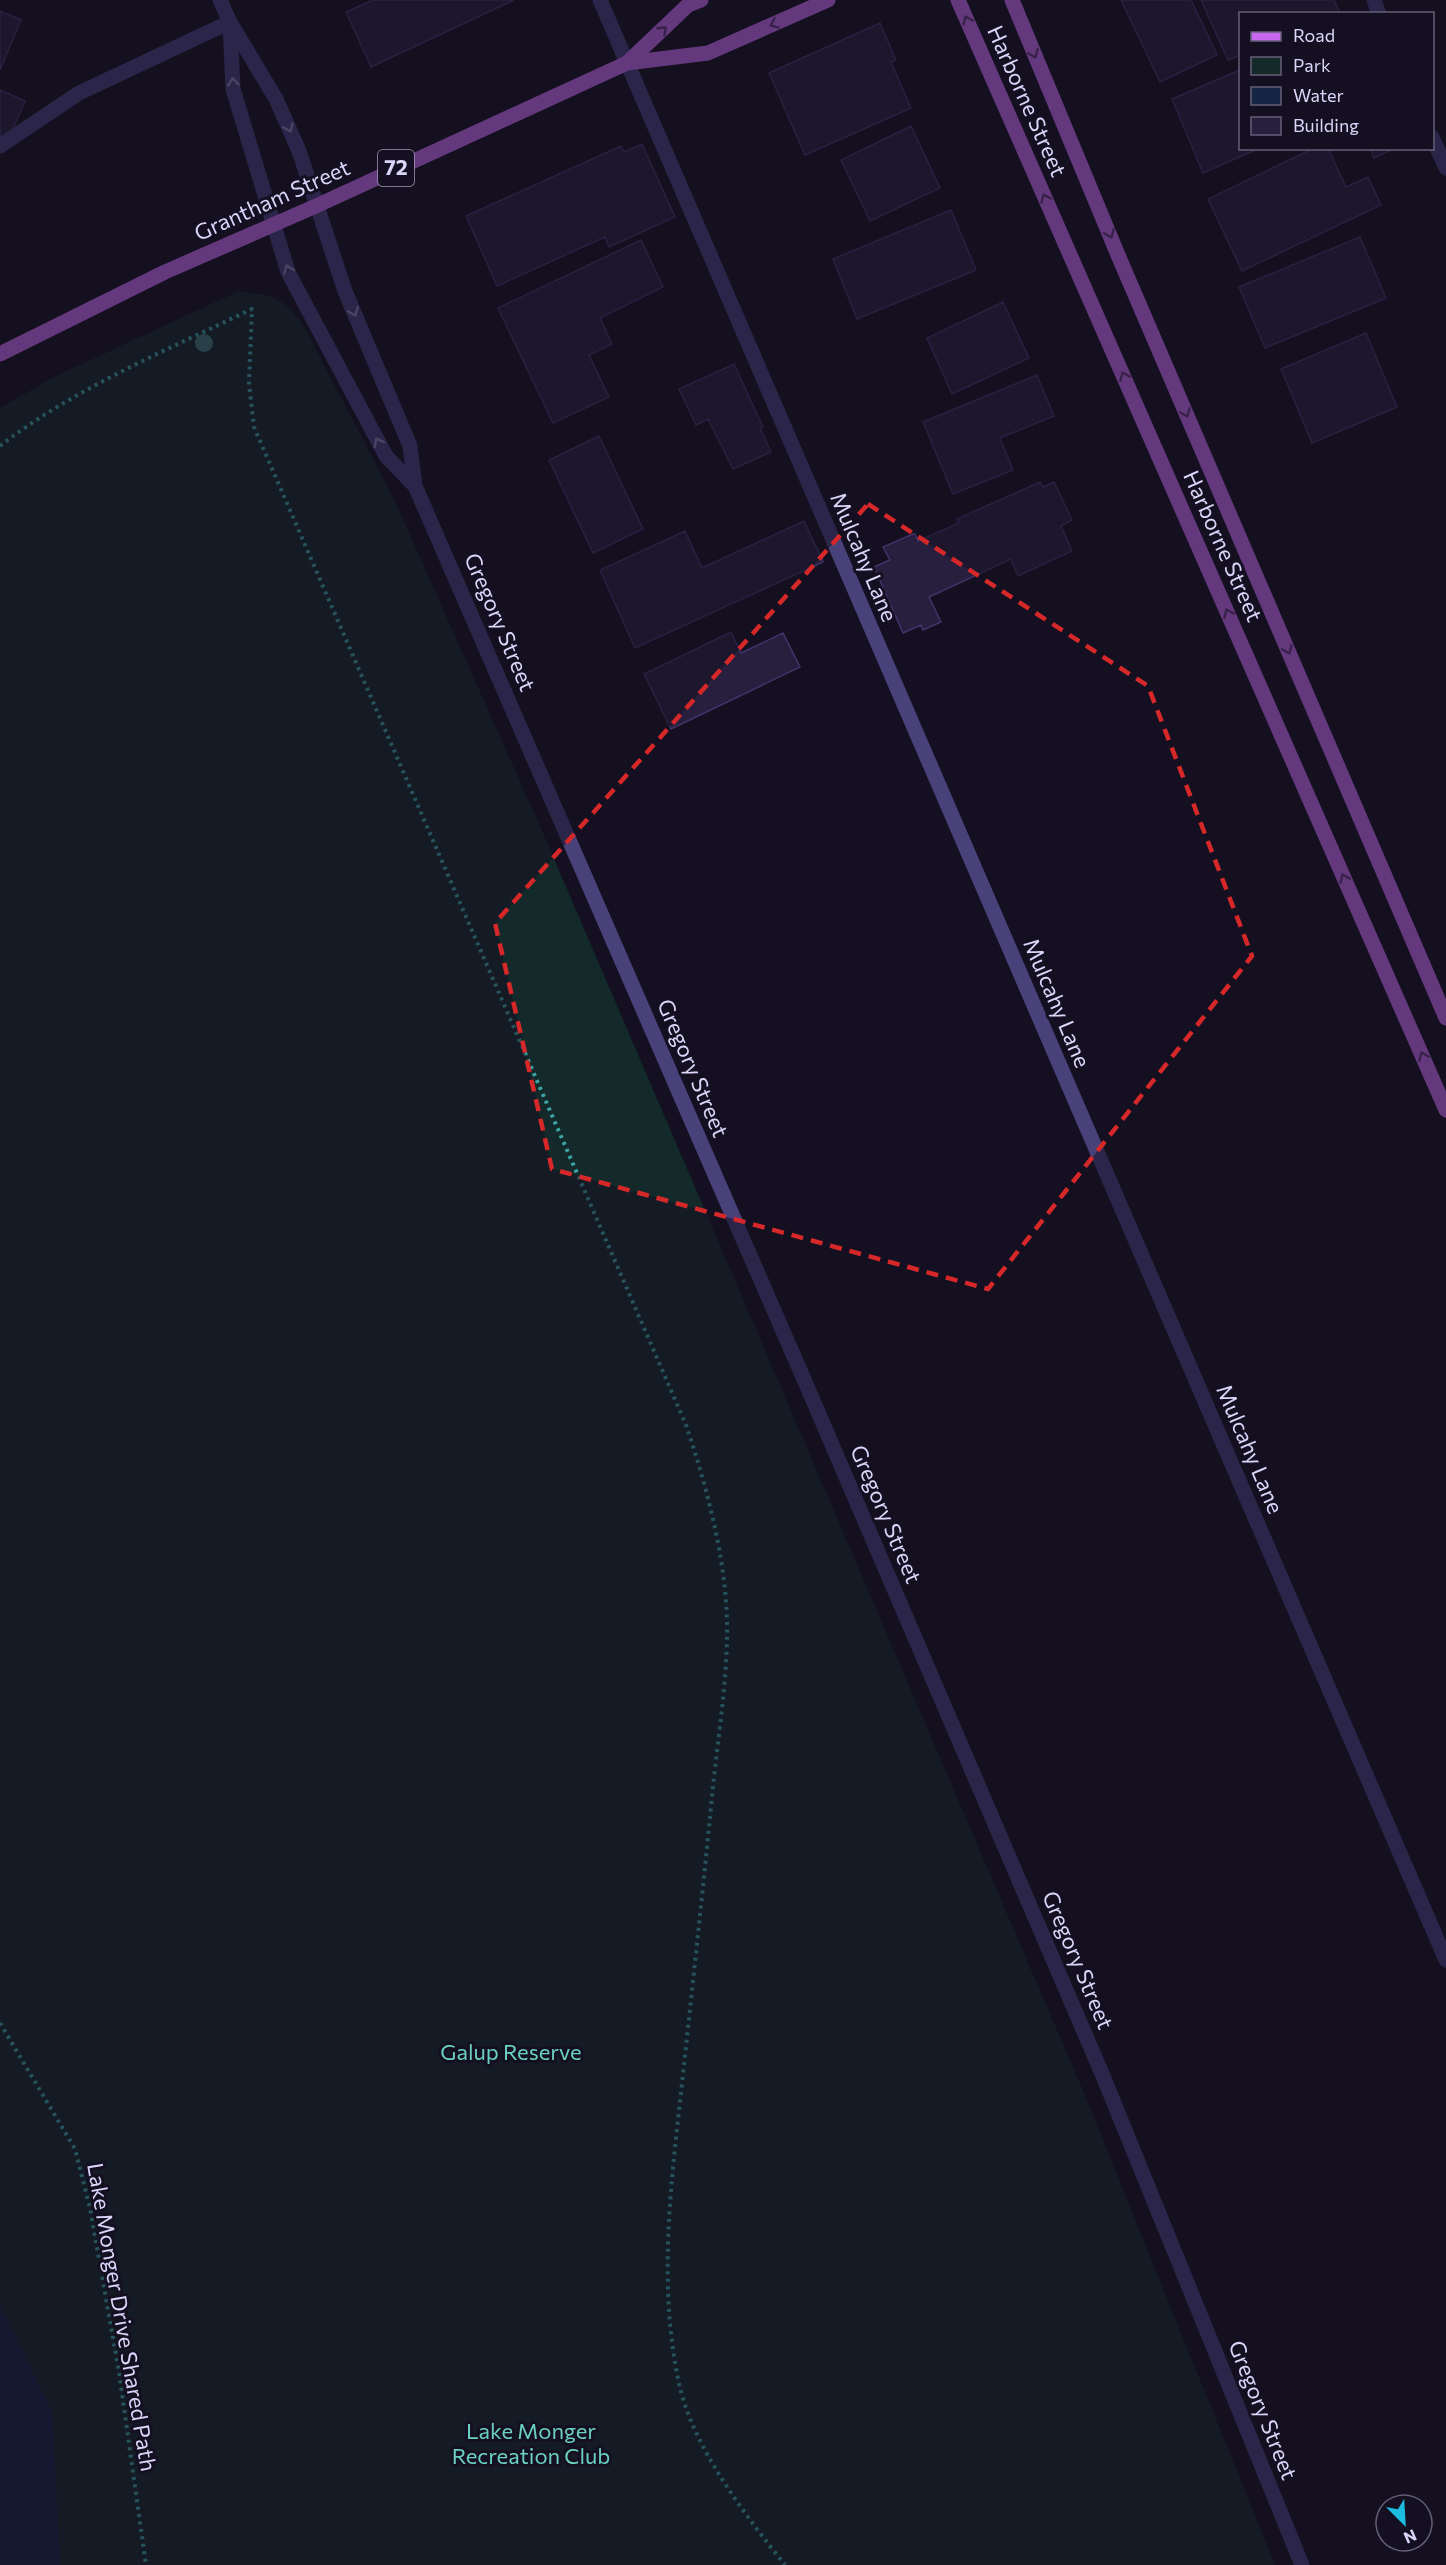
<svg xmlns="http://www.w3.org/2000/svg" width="1446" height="2565" font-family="Commissioner,sans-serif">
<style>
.green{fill:#14292a}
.water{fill:#162445}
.building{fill:#281f3f;stroke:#423369;stroke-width:1.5}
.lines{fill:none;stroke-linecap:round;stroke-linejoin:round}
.path{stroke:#3da4a6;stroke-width:4;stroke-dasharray:3 4.5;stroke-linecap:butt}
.lane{stroke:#48417a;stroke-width:15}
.street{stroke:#48417a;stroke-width:15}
.primary{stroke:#c669ed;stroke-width:15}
.tree{fill:#437a78}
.oneway{stroke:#64387d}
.oneway2{stroke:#8b84b4}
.marked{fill:none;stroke:#d62828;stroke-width:4.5;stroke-dasharray:12 8;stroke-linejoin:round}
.labels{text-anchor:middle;stroke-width:6;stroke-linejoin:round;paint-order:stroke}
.shield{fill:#141021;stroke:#a09ab9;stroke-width:1.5}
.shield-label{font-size:21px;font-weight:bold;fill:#dcd5fa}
.street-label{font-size:22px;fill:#dcd5fa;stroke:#141021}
.park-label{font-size:22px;fill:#6ad1c0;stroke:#141021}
</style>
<rect width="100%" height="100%" fill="#141021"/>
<path class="green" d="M 237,292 C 271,294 281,296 302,323 L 393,497 L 539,824 L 1081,2086 L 1275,2565 L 0,2565 L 0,408 L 54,377 Z"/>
<path class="water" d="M 0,2305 L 52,2412 L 60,2565 L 0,2565 Z"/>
<path class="building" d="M 373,0 L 514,0 L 371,67 L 346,12 Z
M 1121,0 L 1191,0 L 1217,55 L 1160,82 Z
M 1201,0 L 1334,0 L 1340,14 L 1240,14 L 1240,55 L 1228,60 Z
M 0,11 L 21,20 L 0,70 Z
M 880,23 L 896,60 L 891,62 L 911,108 L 805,155 L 769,73 Z
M 1240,70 L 1240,148 L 1260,148 L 1203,173 L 1172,99 Z
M 0,90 L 25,101 L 9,138 L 0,135 Z
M 911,126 L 940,188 L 870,221 L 841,160 Z
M 642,144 L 675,217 L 609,247 L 605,237 L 497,286 L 466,216 L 621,146 L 624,152 Z
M 1314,148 L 1328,148 L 1346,187 L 1368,177 L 1381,205 L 1242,271 L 1208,199 Z
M 1370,148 L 1395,148 L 1374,158 Z
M 951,210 L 976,270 L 857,319 L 833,259 Z
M 1360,237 L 1386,298 L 1265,348 L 1239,287 Z
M 641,240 L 663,287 L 600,318 L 612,344 L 589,355 L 609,397 L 553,423 L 498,308 Z
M 1003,302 L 1029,358 L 952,394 L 927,338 Z
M 1366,333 L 1397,407 L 1312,443 L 1281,369 Z
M 734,364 L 763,427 L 760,428 L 771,452 L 733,469 L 708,419 L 696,425 L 679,389 Z
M 1037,375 L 1054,416 L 1000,438 L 1013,470 L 953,494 L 923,422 Z
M 599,436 L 643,529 L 593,553 L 549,460 Z
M 1040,482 L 1043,487 L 1054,482 L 1072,520 L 1061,526 L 1072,551 L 1018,576 L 1011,559 L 929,597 L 941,622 L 923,630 L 921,625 L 903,633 L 874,567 L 890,560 L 883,547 L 915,533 L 918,541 L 959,523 L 957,519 Z
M 804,521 L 823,562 L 635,648 L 600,570 L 685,531 L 702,568 Z
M 731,632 L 741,653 L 783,633 L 800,667 L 671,729 L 644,674 Z"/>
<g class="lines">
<path class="path" d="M 0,446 C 73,389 169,349 252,309 L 249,383 L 254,427 L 686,1425 C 708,1490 729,1570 727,1639 C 726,1688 718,1738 713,1787 C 703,1889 692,1991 681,2093 C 670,2191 658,2291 680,2388 C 695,2450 746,2516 785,2565
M 0,2023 L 75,2149 L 90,2208 L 119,2372 L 146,2565"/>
<path class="lane" d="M 600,0 L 1446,1960
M 1374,0 L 1379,14
M 1432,137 L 1446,168"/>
<path class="street" d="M 220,0 L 230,22 L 276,99 L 299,151 L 345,291 L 410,446 L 415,486 L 806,1384 L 1103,2076 L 1302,2565
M 230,25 L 233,89 L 288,272 L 386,456 L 415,486
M 0,146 L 79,93 L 230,22"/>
<path class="primary" d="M 958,0 L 1446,1110
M 1012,0 L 1118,255 L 1446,1018
M 627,63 L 688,5 L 701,0
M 0,354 L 165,272 L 316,206 L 627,63 L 708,53 L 828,0"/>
</g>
<circle class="tree" cx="204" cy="343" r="9"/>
<defs><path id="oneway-chevron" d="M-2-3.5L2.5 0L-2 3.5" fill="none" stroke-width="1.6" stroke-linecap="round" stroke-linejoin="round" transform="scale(1.5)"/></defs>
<g class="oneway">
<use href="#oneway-chevron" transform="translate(967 20) rotate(-114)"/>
<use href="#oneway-chevron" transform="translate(774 24) rotate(156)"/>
<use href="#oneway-chevron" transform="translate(663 30) rotate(-43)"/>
<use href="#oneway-chevron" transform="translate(1034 54) rotate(67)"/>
<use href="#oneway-chevron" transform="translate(1045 198) rotate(-114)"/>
<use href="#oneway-chevron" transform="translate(1110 234) rotate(67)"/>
<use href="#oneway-chevron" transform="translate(1124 376) rotate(-114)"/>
<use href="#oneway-chevron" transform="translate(1186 413) rotate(67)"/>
<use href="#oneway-chevron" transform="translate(1228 613) rotate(-114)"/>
<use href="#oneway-chevron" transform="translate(1288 650) rotate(67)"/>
<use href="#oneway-chevron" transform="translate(1344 878) rotate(-114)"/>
<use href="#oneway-chevron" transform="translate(1423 1056) rotate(-113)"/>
</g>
<g class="oneway2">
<use href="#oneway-chevron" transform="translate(233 82) rotate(-95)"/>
<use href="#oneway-chevron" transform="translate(289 128) rotate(66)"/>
<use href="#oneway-chevron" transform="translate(288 269) rotate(-110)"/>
<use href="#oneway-chevron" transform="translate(354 312) rotate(67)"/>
<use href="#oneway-chevron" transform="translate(378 442) rotate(-118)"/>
</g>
<path d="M0 0H1446V2565H0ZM 868,504 L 1148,686 L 1252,956 L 988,1289 L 552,1169 L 495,923 Z" fill="#141021" fill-opacity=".55" fill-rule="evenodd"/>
<path class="marked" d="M 868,504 L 1148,686 L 1252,956 L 988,1289 L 552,1169 L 495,923 Z"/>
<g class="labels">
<rect class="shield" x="378" y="150" width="36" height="36" rx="4.5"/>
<g class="shield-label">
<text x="396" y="175">72</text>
</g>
<g class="street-label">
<text transform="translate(1027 101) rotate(66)" y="8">Harborne Street</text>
<text transform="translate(272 200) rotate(-24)" y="8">Grantham Street</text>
<text transform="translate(1223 546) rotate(66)" y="8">Harborne Street</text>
<text transform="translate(864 557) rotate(67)" y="8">Mulcahy Lane</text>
<text transform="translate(500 622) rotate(67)" y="8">Gregory Street</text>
<text transform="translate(1057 1003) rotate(67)" y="8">Mulcahy Lane</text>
<text transform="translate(693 1068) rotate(67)" y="8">Gregory Street</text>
<text transform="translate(1250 1449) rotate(67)" y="8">Mulcahy Lane</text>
<text transform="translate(886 1514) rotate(67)" y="8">Gregory Street</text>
<text transform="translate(1078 1960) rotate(67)" y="8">Gregory Street</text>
<text transform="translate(122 2317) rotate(80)" y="8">Lake Monger Drive Shared Path</text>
<text transform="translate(1263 2410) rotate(68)" y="8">Gregory Street</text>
</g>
<g class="park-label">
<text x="511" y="2060">Galup Reserve</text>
<text x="531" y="2439">Lake Monger<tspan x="531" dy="25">Recreation Club</tspan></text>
</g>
</g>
<rect x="1239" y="12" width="195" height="138" fill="#141021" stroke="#645f78" stroke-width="1.5"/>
<rect x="1251" y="32" width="30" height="9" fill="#c669ed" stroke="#645f78" stroke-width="1.5"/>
<text x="1293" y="42" font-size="18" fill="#dcd5fa">Road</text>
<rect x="1251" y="57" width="30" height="18" fill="#14292a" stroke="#645f78" stroke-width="1.5"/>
<text x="1293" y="72" font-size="18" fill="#dcd5fa">Park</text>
<rect x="1251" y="87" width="30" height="18" fill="#162445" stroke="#645f78" stroke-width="1.5"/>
<text x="1293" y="102" font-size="18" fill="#dcd5fa">Water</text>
<rect x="1251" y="117" width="30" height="18" fill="#281f3f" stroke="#645f78" stroke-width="1.5"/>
<text x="1293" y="132" font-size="18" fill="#dcd5fa">Building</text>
<g transform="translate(1404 2523) rotate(156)"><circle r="28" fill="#141021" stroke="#645f78" stroke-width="1.5"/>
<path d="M0-4.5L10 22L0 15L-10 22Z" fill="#1cbcdf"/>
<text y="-9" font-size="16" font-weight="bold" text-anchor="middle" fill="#dcd5fa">N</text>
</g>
</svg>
